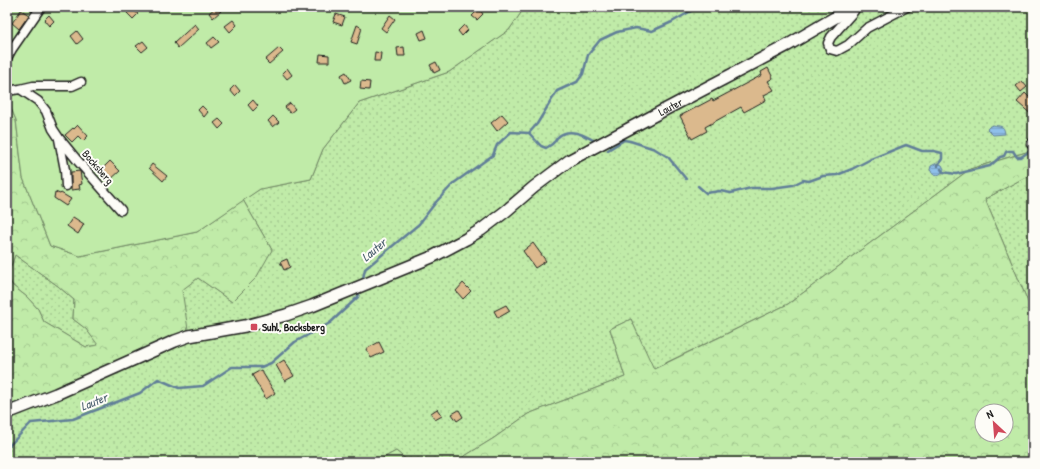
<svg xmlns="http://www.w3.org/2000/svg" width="1040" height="469" font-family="'Patrick Hand',sans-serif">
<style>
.grass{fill:url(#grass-dots);stroke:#6e8462}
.forest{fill:url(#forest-crowns);stroke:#6e8462;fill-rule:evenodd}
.garden{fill:#c0eba8;stroke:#6e8462}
.water{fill:url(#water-rules);stroke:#617e98}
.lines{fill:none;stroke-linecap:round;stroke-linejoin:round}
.stream{stroke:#617e98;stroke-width:2.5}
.building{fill:#dbb98d;stroke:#1c1c1c}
.street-casing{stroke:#1c1c1c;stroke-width:11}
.secondary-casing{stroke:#1c1c1c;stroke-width:14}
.street{stroke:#fdfcf7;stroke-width:8}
.secondary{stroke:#fdfcf7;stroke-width:11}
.poi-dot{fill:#d1495b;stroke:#fdfcf7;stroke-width:1.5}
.labels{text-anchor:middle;stroke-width:4;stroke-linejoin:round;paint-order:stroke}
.street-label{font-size:11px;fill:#1c1c1c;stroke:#fdfcf7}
.poi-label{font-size:11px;font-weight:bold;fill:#1c1c1c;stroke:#fdfcf7;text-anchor:start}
.water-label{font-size:12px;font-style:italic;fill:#4a5e6e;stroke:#fdfcf7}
</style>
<defs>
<pattern id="grass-dots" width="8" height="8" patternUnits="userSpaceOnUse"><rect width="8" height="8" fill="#c0eba8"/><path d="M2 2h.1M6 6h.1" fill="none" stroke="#a4c990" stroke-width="1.8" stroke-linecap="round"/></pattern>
<pattern id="forest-crowns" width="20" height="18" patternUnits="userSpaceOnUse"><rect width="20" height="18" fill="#c0eba8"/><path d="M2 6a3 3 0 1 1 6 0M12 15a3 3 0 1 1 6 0" fill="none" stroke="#a4c990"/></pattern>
<pattern id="water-rules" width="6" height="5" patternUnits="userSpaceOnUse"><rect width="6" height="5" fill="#8fc0ea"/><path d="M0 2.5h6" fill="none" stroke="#7ba4c8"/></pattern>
</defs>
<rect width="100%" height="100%" fill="#fdfcf7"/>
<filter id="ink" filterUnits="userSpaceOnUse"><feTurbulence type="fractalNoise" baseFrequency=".025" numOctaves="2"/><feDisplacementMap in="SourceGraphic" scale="8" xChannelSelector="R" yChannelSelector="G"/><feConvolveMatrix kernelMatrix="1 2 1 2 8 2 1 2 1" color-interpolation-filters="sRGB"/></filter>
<g filter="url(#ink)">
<path class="grass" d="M 525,7 L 1033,7 L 1033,150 L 970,169 L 788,304 L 653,369 L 631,319 L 610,329 L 625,377 L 528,414 L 494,438 L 455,462 L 409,462 L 396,451 L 376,462 L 7,462 L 7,413 L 198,278 L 232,302 L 272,250 L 243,200 L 260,189 L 311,179 L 323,149 L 359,103 L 449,72 L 509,30 Z
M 1033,173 L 1033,314 L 985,199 Z
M 15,255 L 58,286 L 74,300 L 73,319 L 86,329 L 99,345 L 86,347 L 44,322 L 38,309 L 27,297 L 13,286 L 7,277 Z"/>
<path class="forest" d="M 7,99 L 16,120 L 23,178 L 50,246 L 80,256 L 197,232 L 243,200 L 272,250 L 256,278 L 232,302 L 198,278 L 182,290 L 189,336 L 7,413 ZM 15,255 L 58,286 L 74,300 L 73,319 L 86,329 L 98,345 L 86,347 L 44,322 L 38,309 L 27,297 L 13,286 L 7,277 Z
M 1033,150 L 1033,173 L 985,199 L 1033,314 L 1033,462 L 455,462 L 494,438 L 528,414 L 625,377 L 610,329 L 631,319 L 654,369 L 788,304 L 970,169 ZM 982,411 L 1006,411 L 1006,435 L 982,435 Z
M 396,451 L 409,462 L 376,462 Z"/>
<path class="garden" d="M 7,7 L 525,7 L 509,30 L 449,72 L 359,103 L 323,149 L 311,179 L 260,189 L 197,232 L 80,256 L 50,246 L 23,178 L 16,120 L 7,99 Z"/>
<path class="water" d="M 993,125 C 1000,127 1004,124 1005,134 L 993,135 L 987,129 L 990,126 Z
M 937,163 L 942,165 L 944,169 C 941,177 934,176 930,170 L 931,166 Z"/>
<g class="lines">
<path class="stream" d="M 529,133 L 541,146 L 546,148 C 549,146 552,145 554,142 C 556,141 556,138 558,137 C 569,127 584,135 595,141
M 608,150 L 624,140 L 630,141 L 655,149 L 668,157 L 686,179
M 941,169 L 943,172 L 956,174 L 990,166 L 1000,157 L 1004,156 L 1006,152 L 1009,151 L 1013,151 L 1017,157 L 1021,157 L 1033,149
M 698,186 L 706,193 L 720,191 L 731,193 L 751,188 L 772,188 L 793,185 L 803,180 L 809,181 L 823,176 L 837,175 L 852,169 L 871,159 L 906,145 L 922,151 L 934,151 L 942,153 L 942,159 L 938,165 L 938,166
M 362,283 L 365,269 L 419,224 L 436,202 L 454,183 L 493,155 L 497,145 L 511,132 L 529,133 L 537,124 L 557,91 L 577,82 L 583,74 L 588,55 L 600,40 L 617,32 L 636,28 L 652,31 L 672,22 L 691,11 L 694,7
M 7,448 L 31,423 L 73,419 L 140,393 L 158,379 L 179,388 L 203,386 L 232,367 L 261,367 L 271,363 L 295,342 L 330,323 L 358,297 L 360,290"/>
</g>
<path class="building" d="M 216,7 L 217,7 L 221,11 L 213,18 L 209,13 Z
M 131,8 L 138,14 L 133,19 L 127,13 Z
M 479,9 L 483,14 L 477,20 L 472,16 Z
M 21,10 L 29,15 L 19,29 L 12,23 Z
M 336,14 L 345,17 L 342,25 L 333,22 Z
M 49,15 L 54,21 L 49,26 L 44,20 Z
M 390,15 L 395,19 L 386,32 L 381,28 Z
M 233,20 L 237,25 L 230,32 L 225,26 Z
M 195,24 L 199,29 L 178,48 L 174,43 Z
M 357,25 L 362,28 L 357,44 L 351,42 Z
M 464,25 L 468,30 L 462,36 L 458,31 Z
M 424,30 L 427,38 L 421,40 L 418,33 Z
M 77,31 L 83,39 L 77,44 L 71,36 Z
M 214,37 L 219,42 L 211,48 L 207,43 Z
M 143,41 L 148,47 L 142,52 L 136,46 Z
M 404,47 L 405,56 L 398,56 L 397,48 Z
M 279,48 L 283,52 L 269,64 L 265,60 Z
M 375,52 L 381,53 L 380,61 L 374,61 Z
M 320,54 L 329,55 L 329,62 L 319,62 Z
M 436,62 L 440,70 L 434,73 L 430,65 Z
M 287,68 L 292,75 L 287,79 L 282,73 Z
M 768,68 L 773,78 L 768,81 L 774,90 L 764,95 L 766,100 L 744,112 L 741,107 L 705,127 L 707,131 L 692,139 L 680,116 L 712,99 L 713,101 L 762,75 L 761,72 Z
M 346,72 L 351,80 L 345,83 L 341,75 Z
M 361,81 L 370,82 L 369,90 L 360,89 Z
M 1022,81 L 1027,87 L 1021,92 L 1016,86 Z
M 235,85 L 240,91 L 235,96 L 230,90 Z
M 1025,93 L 1033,101 L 1033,116 L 1017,102 Z
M 253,100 L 258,106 L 253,111 L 248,105 Z
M 290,103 L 295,109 L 290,113 L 285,107 Z
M 202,106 L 208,112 L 204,117 L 198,110 Z
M 502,114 L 508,121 L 497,131 L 491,123 Z
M 273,116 L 279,122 L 273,127 L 268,121 Z
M 219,119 L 224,124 L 219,129 L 214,123 Z
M 78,125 L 88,136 L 83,141 L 78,136 L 72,142 L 65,135 L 73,128 L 74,129 Z
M 110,161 L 120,171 L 110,180 L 101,170 Z
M 152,164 L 167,176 L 163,181 L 149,168 Z
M 80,171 L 82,184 L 79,185 L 80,189 L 71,190 L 71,172 Z
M 55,192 L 60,194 L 61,193 L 71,199 L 66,206 L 54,198 Z
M 73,217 L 84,224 L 78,234 L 67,226 Z
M 533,243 L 546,261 L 535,268 L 523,251 Z
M 287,259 L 290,267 L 284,270 L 280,262 Z
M 463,283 L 471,291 L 463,299 L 456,291 Z
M 506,305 L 510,311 L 498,318 L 494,311 Z
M 379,342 L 384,352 L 371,358 L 366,349 Z
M 284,360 L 294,376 L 285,381 L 276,365 Z
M 261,370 L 275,393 L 266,399 L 252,375 Z
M 437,409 L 442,416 L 435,420 L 431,413 Z
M 459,410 L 463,417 L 457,421 L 452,414 Z"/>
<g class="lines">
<defs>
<path id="street" d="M 853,7 L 854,11 L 831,37 L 828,43 L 830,49 L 837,51 L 848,45 L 867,28 L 907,7
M 7,58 L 12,49 L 41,7
M 20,89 L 33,86 L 72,86 L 81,82
M 7,91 L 20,89 L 38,101 L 46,111 L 53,129 L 59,138 L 77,160 L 121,210
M 59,139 L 65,170 L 66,186
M 1031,144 L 1033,142"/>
<g id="secondary">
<path id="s1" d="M 7,413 L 56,394 L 175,341 L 189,336 L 245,326 L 286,315 L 312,306 L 432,257 L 466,239 L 481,230 L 506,211 L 534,187 L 570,160 L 651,117 L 788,45 L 853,7"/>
</g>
</defs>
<use href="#street" class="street-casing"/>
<use href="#secondary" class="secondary-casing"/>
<use href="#street" class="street"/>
<use href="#secondary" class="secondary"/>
</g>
</g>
<rect class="poi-dot" x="250" y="323" width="8" height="8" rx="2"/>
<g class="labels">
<g class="street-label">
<text dy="4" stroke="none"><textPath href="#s1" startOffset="737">Lauter</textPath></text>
<text transform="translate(98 167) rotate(49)" y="4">Bocksberg</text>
</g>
<g class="poi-label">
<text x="262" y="331">Suhl, Bocksberg</text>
</g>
<g class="water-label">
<text transform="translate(374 250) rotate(-40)" y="4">Lauter</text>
<text transform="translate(94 402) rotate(-22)" y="4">Lauter</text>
</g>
</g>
<rect width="1040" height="469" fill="none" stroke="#fdfcf7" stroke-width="24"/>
<rect x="12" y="12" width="1016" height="445" fill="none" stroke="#1c1c1c" stroke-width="1.5" filter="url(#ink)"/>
<g transform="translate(994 423) rotate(334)"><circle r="19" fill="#fdfcf7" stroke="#a3a29f"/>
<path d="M0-3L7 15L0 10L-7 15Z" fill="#d1495b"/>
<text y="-6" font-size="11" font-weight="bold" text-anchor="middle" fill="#1c1c1c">N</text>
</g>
</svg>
